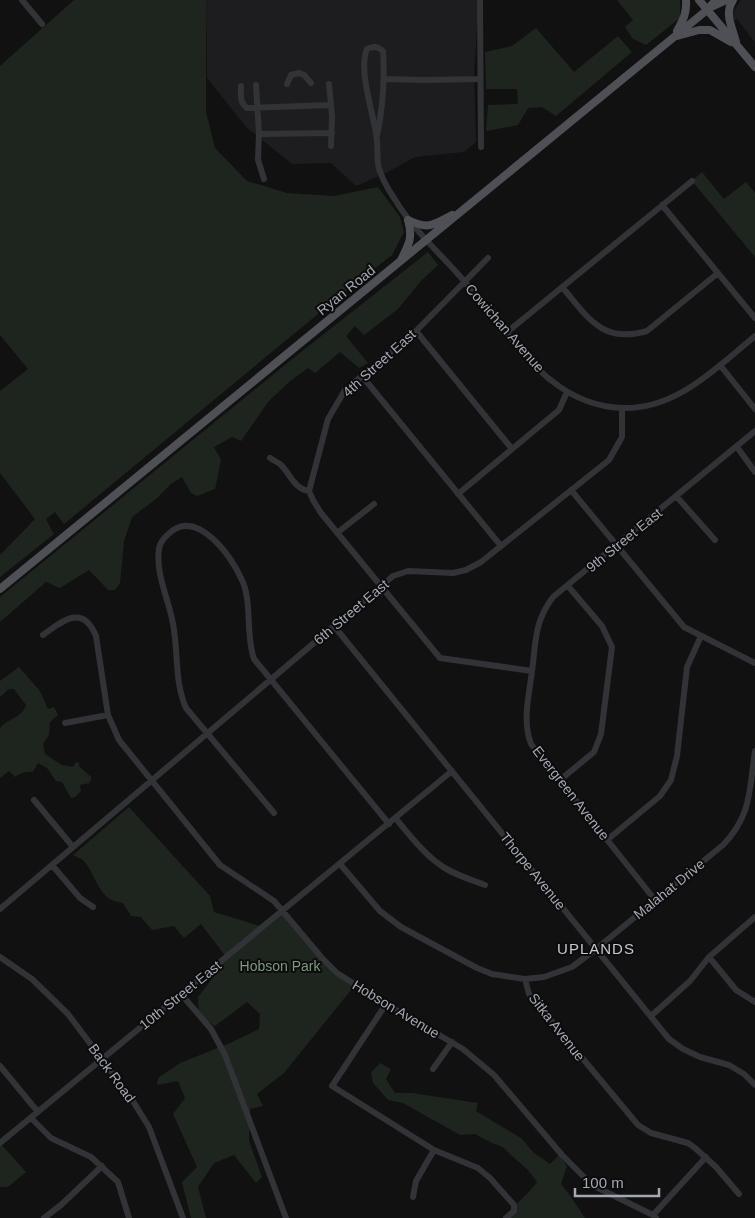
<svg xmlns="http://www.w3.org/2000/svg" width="755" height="1218" font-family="Helvetica,sans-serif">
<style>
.built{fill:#1d1d1f}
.green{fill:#1e251e}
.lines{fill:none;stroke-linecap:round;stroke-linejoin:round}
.minor{stroke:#323337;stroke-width:6}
.major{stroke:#4f5056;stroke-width:8}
.labels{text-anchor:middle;stroke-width:4;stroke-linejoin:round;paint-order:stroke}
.street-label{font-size:14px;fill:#a4a8b2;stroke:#0c0c0d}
.park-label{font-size:14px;fill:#7c9b7d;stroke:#0c0c0d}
.neighbourhood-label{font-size:15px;letter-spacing:1px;fill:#c4c7ce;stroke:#0c0c0d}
</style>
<rect width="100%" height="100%" fill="#111112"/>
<path class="built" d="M 206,0 L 479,0 L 474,72 L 476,142 L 464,152 L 415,157 L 384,174 L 356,186 L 331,163 L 292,164 L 247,128 L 207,78 Z
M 741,0 L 755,0 L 755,43 L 737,19 L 736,20 L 732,18 L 734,11 Z"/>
<path class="green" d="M 74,0 L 206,0 L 206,112 L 215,148 L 247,181 L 287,193 L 334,196 L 378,187 L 400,217 L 404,232 L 392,255 L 330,304 L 64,524 L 55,512 L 46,519 L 54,534 L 0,577 L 0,555 L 35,519 L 0,473 L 0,391 L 28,369 L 0,335 L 0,66 Z
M 617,0 L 680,0 L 680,18 L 646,45 L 633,39 L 625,27 L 633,20 Z
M 536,28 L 574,72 L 618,36 L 632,52 L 556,116 L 542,107 L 528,108 L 518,125 L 486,131 L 488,105 L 518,104 L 517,89 L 486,89 L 485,52 L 512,46 Z
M 702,172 L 724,199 L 746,182 L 755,193 L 755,257 L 692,181 Z
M 428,252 L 438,265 L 421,281 L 398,309 L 364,335 L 355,326 L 346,336 L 368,363 L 359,368 L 340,352 L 315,373 L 308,368 L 289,382 L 268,402 L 241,441 L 232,437 L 214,447 L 221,460 L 215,489 L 197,496 L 191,493 L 182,477 L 171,484 L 156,499 L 132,517 L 124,541 L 120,583 L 115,590 L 108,590 L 89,570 L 60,588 L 46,582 L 0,622 L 0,597 L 296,356 Z
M 19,667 L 40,691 L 48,709 L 54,707 L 58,715 L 50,722 L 49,735 L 43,744 L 45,754 L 62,765 L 73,767 L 76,762 L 79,763 L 79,766 L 91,777 L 91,780 L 89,783 L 80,785 L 81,791 L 75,797 L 71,798 L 62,782 L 56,781 L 47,768 L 38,763 L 33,772 C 26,771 20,773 15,777 L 9,771 L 0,778 L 0,728 C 7,719 23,717 26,705 L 14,689 L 9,689 L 0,697 L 0,681 Z
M 129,807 L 210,896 L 214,912 L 263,927 L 283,911 L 322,958 L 355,985 L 284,1073 L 257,1094 L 263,1106 L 250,1109 L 249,1141 L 262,1177 L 256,1183 L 234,1155 L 214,1163 L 198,1187 L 206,1218 L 191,1218 L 182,1182 L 197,1167 L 173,1114 L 185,1098 L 178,1081 L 157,1085 L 158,1078 L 180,1063 L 230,1043 L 259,1029 L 260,1014 L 247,1002 L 215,1026 L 199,1015 L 198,997 L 218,971 L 226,957 L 201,924 L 184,938 L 174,926 L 152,930 L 141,917 L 131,916 L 123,903 C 98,901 97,876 84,861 C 81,858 76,857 73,855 Z
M 380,1063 L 391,1069 L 386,1079 L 395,1093 L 412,1093 L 478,1103 L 476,1111 L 521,1138 L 534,1153 L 550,1164 L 559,1155 L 567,1166 L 561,1184 L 569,1194 L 585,1218 L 506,1218 C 515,1203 527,1196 537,1182 L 528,1170 L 512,1156 L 503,1147 L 492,1143 L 475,1134 L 460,1135 L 403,1103 L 388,1100 L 373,1083 L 371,1072 Z
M 0,1143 L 26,1172 L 8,1187 L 0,1187 Z"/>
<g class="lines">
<path class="minor" d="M 22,0 L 42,24
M 480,0 L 481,147
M 384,79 L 424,80 L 479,79
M 287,84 L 291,75 L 299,73 L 304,75 L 311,83
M 329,84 L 332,116 L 331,146
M 256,85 L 259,134 L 258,160 L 264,179
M 241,86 C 241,94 239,102 247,108 L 330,105
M 259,134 L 332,133
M 377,136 C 383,107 385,80 383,51 C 377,46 374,46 367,49 C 358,69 373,112 376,134 C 378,144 377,154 378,164 C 380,176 388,189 394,198 C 413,230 441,254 465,282 C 485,306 504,331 526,355 C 534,364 542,374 552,381 C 572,397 597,407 622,408 C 676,410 716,368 755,336
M 662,205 L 755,318
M 563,288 C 588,318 603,344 647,331 L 718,273
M 416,331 L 512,449
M 506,333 L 692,181
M 720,365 L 755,409
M 362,376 L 501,546
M 737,447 L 755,472
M 270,458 C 273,460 277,462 280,464 C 290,473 294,489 309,491 L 313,500 L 321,513 L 440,658 L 532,671 C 529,696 522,721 531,744 L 655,900
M 571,490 L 684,627 L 755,663
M 309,491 L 328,419 L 345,390 L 416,331 L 488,258
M 458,494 L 559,410 L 567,392
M 677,497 L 715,540
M 337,533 L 374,504
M 334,626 L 669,1039 L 683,1049 L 700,1057 L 729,1065 L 744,1074 L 755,1085
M 43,635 C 63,620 83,604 96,636 L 108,715 L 119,740 L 220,865 L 274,901 L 322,958 L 337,973 L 386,1004 L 463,1049 L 494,1075 L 562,1155 L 592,1185 L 653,1215 L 656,1218
M 532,671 C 536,642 534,622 553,597 L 755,431
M 65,723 L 108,715
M 560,780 L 594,752 L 601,734 L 612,647 L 602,626 L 568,586
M 34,800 L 73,847
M 274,813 L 186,708 C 175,683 178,656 174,630 C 171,603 155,576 159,549 C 160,541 166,536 172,531 C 199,511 231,556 241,578 C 253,601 245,634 254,659 L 389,824
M 396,819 C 409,834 422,852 439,864 C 452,874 469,879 485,885
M 607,840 L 660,796 L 671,780 L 677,756 L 687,667 L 701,636
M 340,864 L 380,911 L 401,927 L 477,968 L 492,974 L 525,979 L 544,977 L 572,967 L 596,949 L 723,845 C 752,815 749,790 755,751
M 52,865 L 80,898 L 93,907
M 0,909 L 393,576 L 408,571 L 453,573 L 466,570 L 481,562 L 609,460 L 622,437 L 622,408
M 0,957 L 32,979 L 68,1014 L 131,1098 L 149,1127 L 183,1218
M 709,957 L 736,990 L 755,1002
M 525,979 L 529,994 L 638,1125 L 651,1133 L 688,1143 L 695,1148 L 716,1167 L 739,1194
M 181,994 L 211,1029 L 225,1055 L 286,1218
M 386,1004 L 332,1086 L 434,1150 L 478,1168 L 490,1178 L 514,1205 L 514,1211 L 506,1218
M 651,1016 L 690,981 L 709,957 L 755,917
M 0,1066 L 38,1112
M 433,1069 L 452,1042
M 31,1118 L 51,1138 L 91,1157 L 118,1182 L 129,1218
M 0,1143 L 452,771
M 413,1197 L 416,1181 L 434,1150
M 653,1215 L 706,1157
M 44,1218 L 61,1205 L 102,1166"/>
<path class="major" d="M 699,0 L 755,67
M 733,0 C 724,14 732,26 736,42
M 713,6 L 726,0
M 677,31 C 683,20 687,13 686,0
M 677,36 L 699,30 L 710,30 L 731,42
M 408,220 C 429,230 433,225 452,215
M 401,260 C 409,244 413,238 408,220
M 0,589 L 707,10 L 716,0"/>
</g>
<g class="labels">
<g class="street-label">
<text transform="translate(346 290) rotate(-39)" y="5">Ryan Road</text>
<text transform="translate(505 328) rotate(49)" y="5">Cowichan Avenue</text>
<text transform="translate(379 363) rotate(-42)" y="5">4th Street East</text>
<text transform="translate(624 540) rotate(-39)" y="5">9th Street East</text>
<text transform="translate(351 612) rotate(-40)" y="5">6th Street East</text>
<text transform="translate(571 793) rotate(52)" y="5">Evergreen Avenue</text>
<text transform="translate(533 871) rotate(51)" y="5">Thorpe Avenue</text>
<text transform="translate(669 889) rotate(-39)" y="5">Malahat Drive</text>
<text transform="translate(180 995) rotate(-39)" y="5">10th Street East</text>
<text transform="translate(396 1009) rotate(31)" y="5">Hobson Avenue</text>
<text transform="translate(557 1027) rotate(52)" y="5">Sitka Avenue</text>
<text transform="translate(112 1073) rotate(54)" y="5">Back Road</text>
</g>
<g class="park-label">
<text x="280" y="971">Hobson Park</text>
</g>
<g class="neighbourhood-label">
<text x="596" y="954">UPLANDS</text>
</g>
</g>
<path d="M575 1188v8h84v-8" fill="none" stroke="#a4a8b2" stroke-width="2.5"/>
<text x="582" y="1188" font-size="15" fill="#a4a8b2" stroke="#0c0c0d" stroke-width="4" paint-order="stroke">100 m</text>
</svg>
